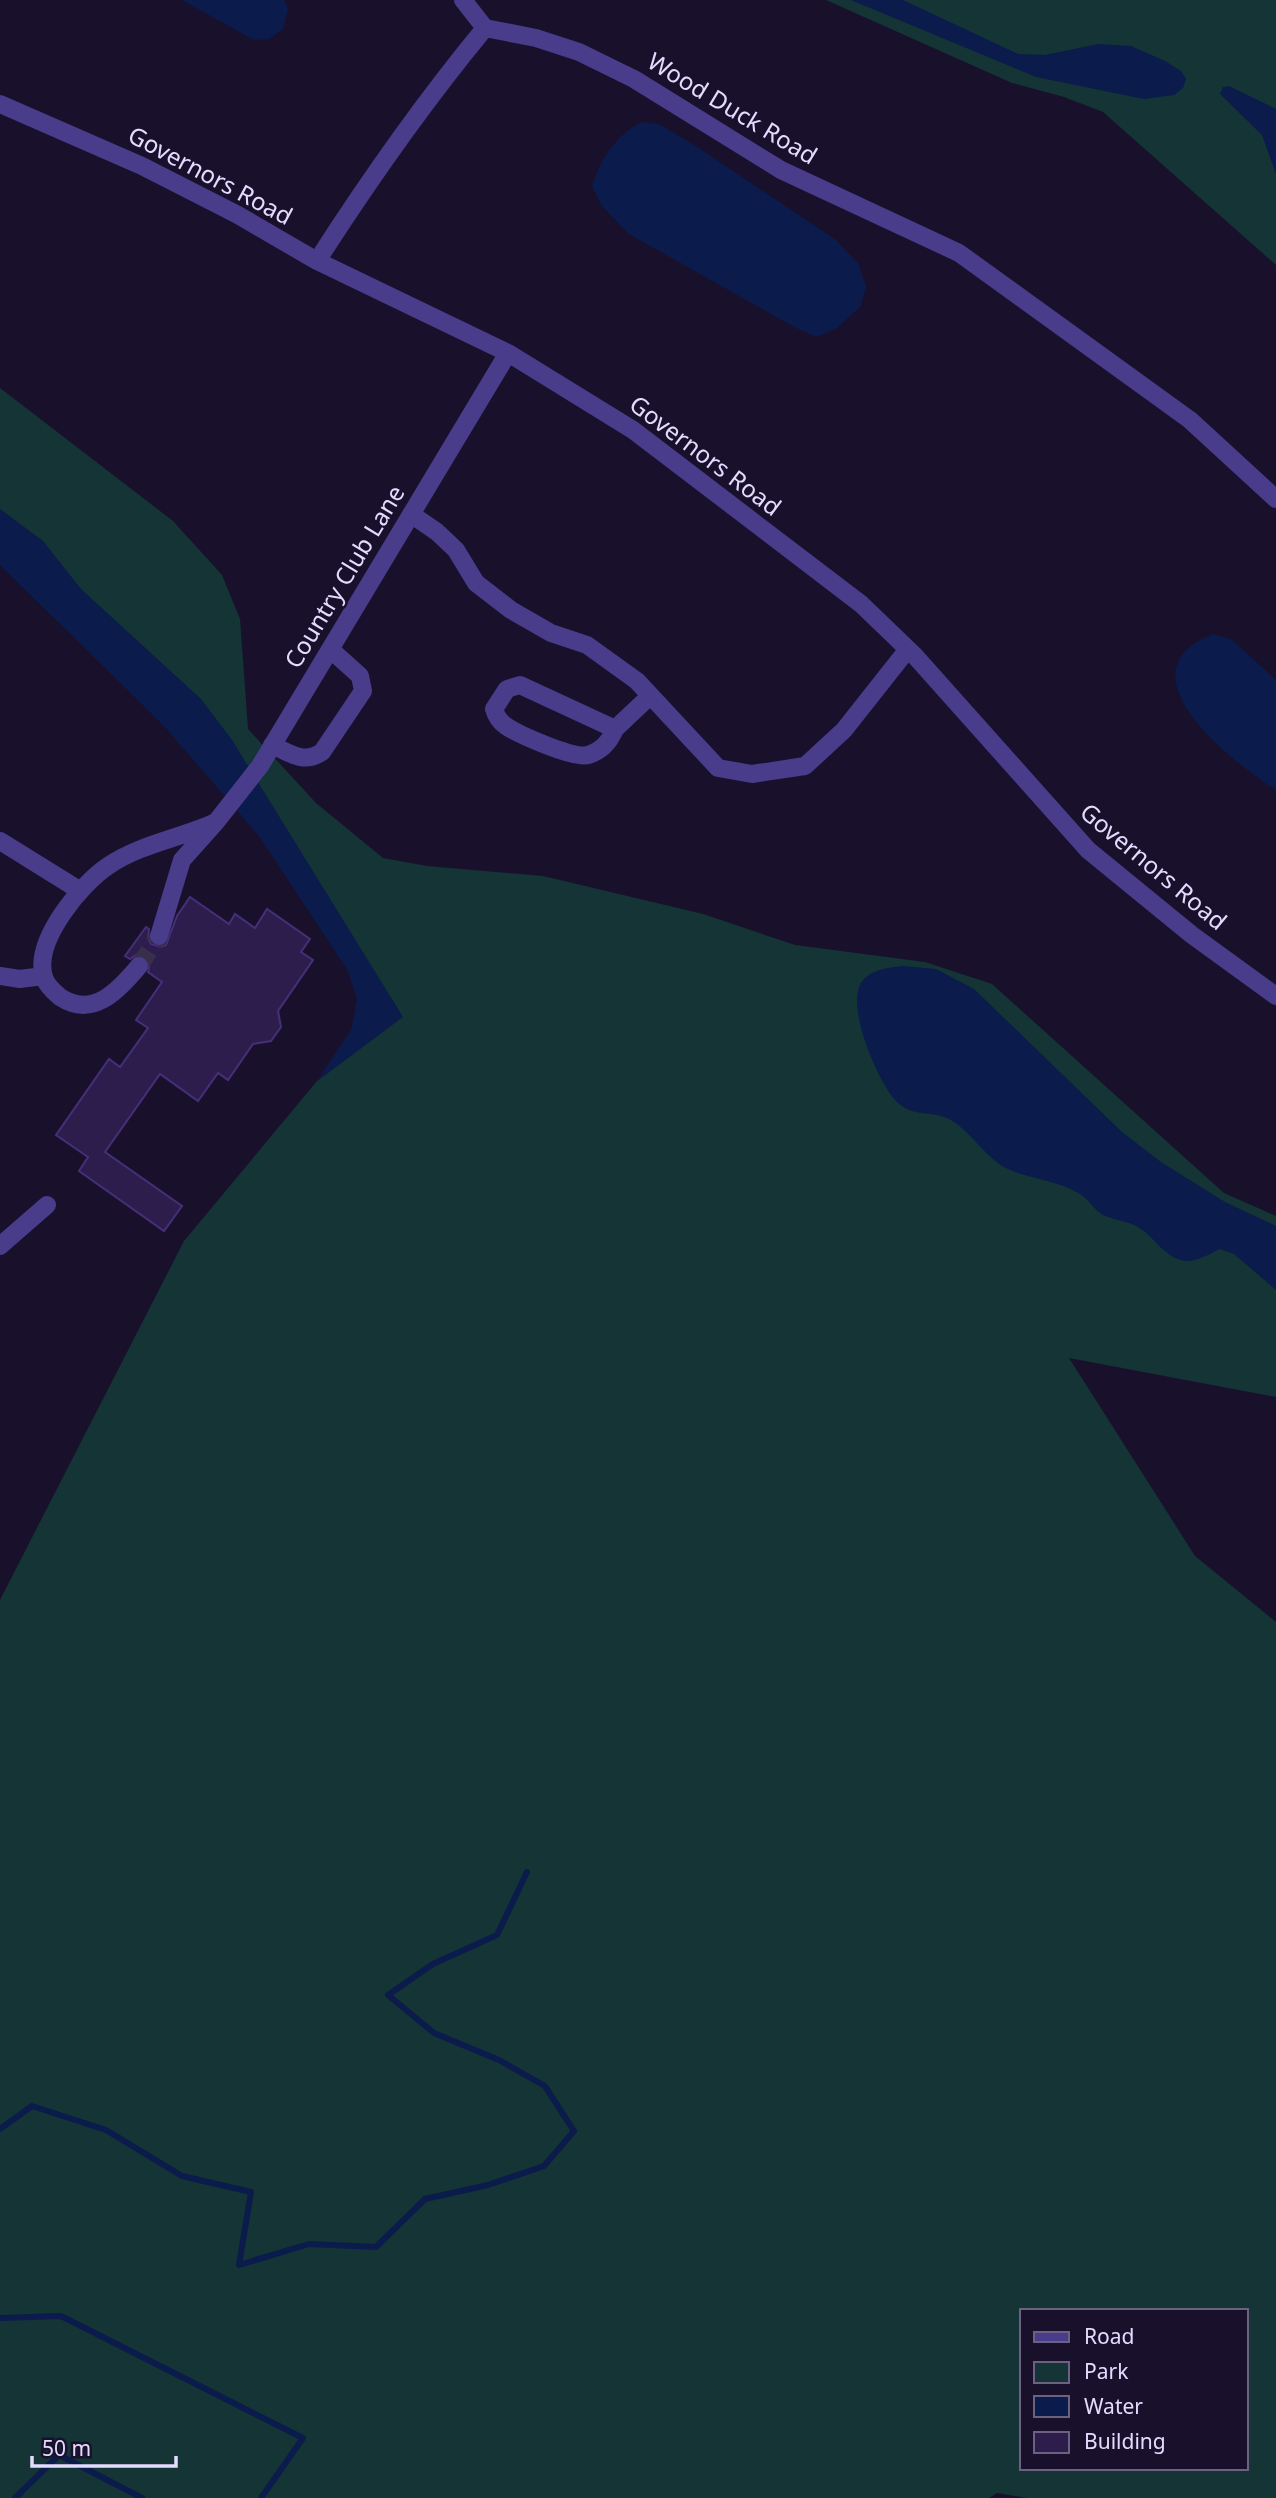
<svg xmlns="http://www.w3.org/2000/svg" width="1276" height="2498" font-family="'Noto Sans',sans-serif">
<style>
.green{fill:#143436;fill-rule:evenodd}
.water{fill:#0b1b4b}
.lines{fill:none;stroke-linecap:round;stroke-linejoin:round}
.stream{stroke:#0b1b4b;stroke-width:6}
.building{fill:#2c1d4d;stroke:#462f79;stroke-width:2}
.minor-tunnel{stroke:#372f4c;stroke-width:18;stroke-dasharray:18 9;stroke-linecap:butt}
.minor{stroke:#483c8b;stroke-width:18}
.labels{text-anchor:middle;stroke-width:5;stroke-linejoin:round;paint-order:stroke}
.street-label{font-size:24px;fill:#e4dcff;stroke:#19112c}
</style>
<rect width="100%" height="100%" fill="#19112c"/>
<path class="green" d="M 826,0 L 1276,0 L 1276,265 L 1103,112 L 1064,97 L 1012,83 Z
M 0,388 L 173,521 L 222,575 L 240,619 L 248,729 L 316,803 L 383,858 L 427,866 L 543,876 L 703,914 L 795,945 L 925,962 L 992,984 L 1224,1193 L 1276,1216 L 1276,1397 L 1069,1358 L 1195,1556 L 1276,1622 L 1276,2498 L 1027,2498 L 997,2493 L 989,2498 L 0,2498 L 0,1600 L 184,1241 L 317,1081 L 402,1017 L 289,860 L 0,542 ZM 1022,2311 L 1246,2311 L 1246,2468 L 1022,2468 Z"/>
<path class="water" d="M 182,0 L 284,0 L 288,9 L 283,29 L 269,39 L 254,40 Z
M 851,0 L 903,0 L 1018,54 L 1045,55 L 1098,44 L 1131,46 L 1165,61 L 1181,71 L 1186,79 L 1183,88 L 1174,95 L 1144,99 L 1036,77 Z
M 1229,86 L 1276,109 L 1276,174 L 1262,135 L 1220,94 L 1223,87 Z
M 642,122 L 659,124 L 699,148 L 836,240 L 858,263 L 866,286 L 861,306 L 837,328 L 817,337 L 796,328 L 629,234 L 601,205 L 592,186 C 600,160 617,133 642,122 Z
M 0,509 L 43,541 L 81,589 L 201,699 L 232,740 L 403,1017 L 317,1081 L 351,1030 L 357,999 L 348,971 L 259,836 L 163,725 L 0,565 Z
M 1213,634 L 1231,639 L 1276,680 L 1276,790 C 1232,762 1116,672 1213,634 Z
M 903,966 L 936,969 L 974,989 L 1122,1132 L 1161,1162 L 1225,1202 L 1276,1226 L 1276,1290 L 1234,1254 L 1220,1249 C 1209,1254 1197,1262 1185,1261 C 1163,1257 1155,1237 1138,1227 C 1128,1221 1114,1220 1103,1215 C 1094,1210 1089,1199 1080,1194 C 1058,1181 1032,1179 1010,1170 C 985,1159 972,1131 949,1119 C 931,1110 913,1118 896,1101 C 878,1082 846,1008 861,983 C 870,969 888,968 903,966 Z"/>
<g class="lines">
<path class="stream" d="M 0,2129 L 32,2106 L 106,2130 L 182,2176 L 251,2192 L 239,2265 L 309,2244 L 376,2247 L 425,2199 L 488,2185 L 544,2166 L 574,2131 L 545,2086 L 499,2060 L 434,2033 L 388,1995 L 433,1964 L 497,1935 L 527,1872
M 0,2318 L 61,2316 L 303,2438 L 261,2498
M 15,2498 L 59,2455 L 142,2498"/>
</g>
<path class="building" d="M 190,897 L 229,924 L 235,914 L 255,928 L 267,909 L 310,939 L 301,952 L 313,960 L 278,1011 L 281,1027 L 271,1041 L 253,1044 L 228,1080 L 218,1073 L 198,1101 L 160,1074 L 105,1152 L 182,1206 L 164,1231 L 79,1171 L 88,1157 L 56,1135 L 109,1059 L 120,1067 L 148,1028 L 136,1020 L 162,982 L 148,972 L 150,963 L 146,957 L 136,955 L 130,959 L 125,956 L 146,927 L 149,929 L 148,938 L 151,944 L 161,947 L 166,945 L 177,916 Z"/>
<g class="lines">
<path class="minor-tunnel" d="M 139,966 L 159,936"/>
<path class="minor" d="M 463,0 L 485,28
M 0,104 L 142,166 L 238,215 L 317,261 L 508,353 L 633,430 L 861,604 L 915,656 L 1088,850 L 1192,935 L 1276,996
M 317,261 C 369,180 423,103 485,28 L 536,38 L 579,52 L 634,79 L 781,170 L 959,253 L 1190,420 L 1276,499
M 411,514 L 437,532 L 456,550 L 476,583 L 511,610 L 551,633 L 587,645 L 637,681 L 718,768 L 752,774 L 805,766 L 844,730 L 908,649
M 615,729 C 610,741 602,751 588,755 C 574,759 519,735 506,726 C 500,722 496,716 494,709 L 507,689 L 520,685 L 615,729 L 650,696
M 272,745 C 291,754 304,764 322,752 L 363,691 L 360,676 L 330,649
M 216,822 L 260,766 L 508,353
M 0,841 L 79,890
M 139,966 C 119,990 93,1019 60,997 C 54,992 46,985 44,977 C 33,941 81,884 108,866 C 140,844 181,838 216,822 L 182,860 L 159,936
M 0,976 L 20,979 L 43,976
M 0,1246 L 47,1205"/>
</g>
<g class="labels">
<g class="street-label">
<text transform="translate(732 109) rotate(31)" y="8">Wood Duck Road</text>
<text transform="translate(210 176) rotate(28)" y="8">Governors Road</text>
<text transform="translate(705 456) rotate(37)" y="8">Governors Road</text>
<text transform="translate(345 577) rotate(-59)" y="8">Country Club Lane</text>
<text transform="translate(1153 867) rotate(40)" y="8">Governors Road</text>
</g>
</g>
<rect x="1020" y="2309" width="228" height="161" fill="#19112c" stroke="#6a6280" stroke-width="2"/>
<rect x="1034" y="2332" width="35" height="10" fill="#483c8b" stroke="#6a6280" stroke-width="2"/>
<text x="1084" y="2344" font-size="21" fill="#e4dcff">Road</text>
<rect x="1034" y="2362" width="35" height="21" fill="#143436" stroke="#6a6280" stroke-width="2"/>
<text x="1084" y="2379" font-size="21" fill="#e4dcff">Park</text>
<rect x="1034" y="2396" width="35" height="21" fill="#0b1b4b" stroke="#6a6280" stroke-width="2"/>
<text x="1084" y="2414" font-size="21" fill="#e4dcff">Water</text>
<rect x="1034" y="2432" width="35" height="21" fill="#2c1d4d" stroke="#6a6280" stroke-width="2"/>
<text x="1084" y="2449" font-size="21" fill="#e4dcff">Building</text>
<path d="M32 2456v10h144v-10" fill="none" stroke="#e4dcff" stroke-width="3.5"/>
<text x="42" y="2456" font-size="21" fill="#e4dcff" stroke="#19112c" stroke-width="5" paint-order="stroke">50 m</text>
</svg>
